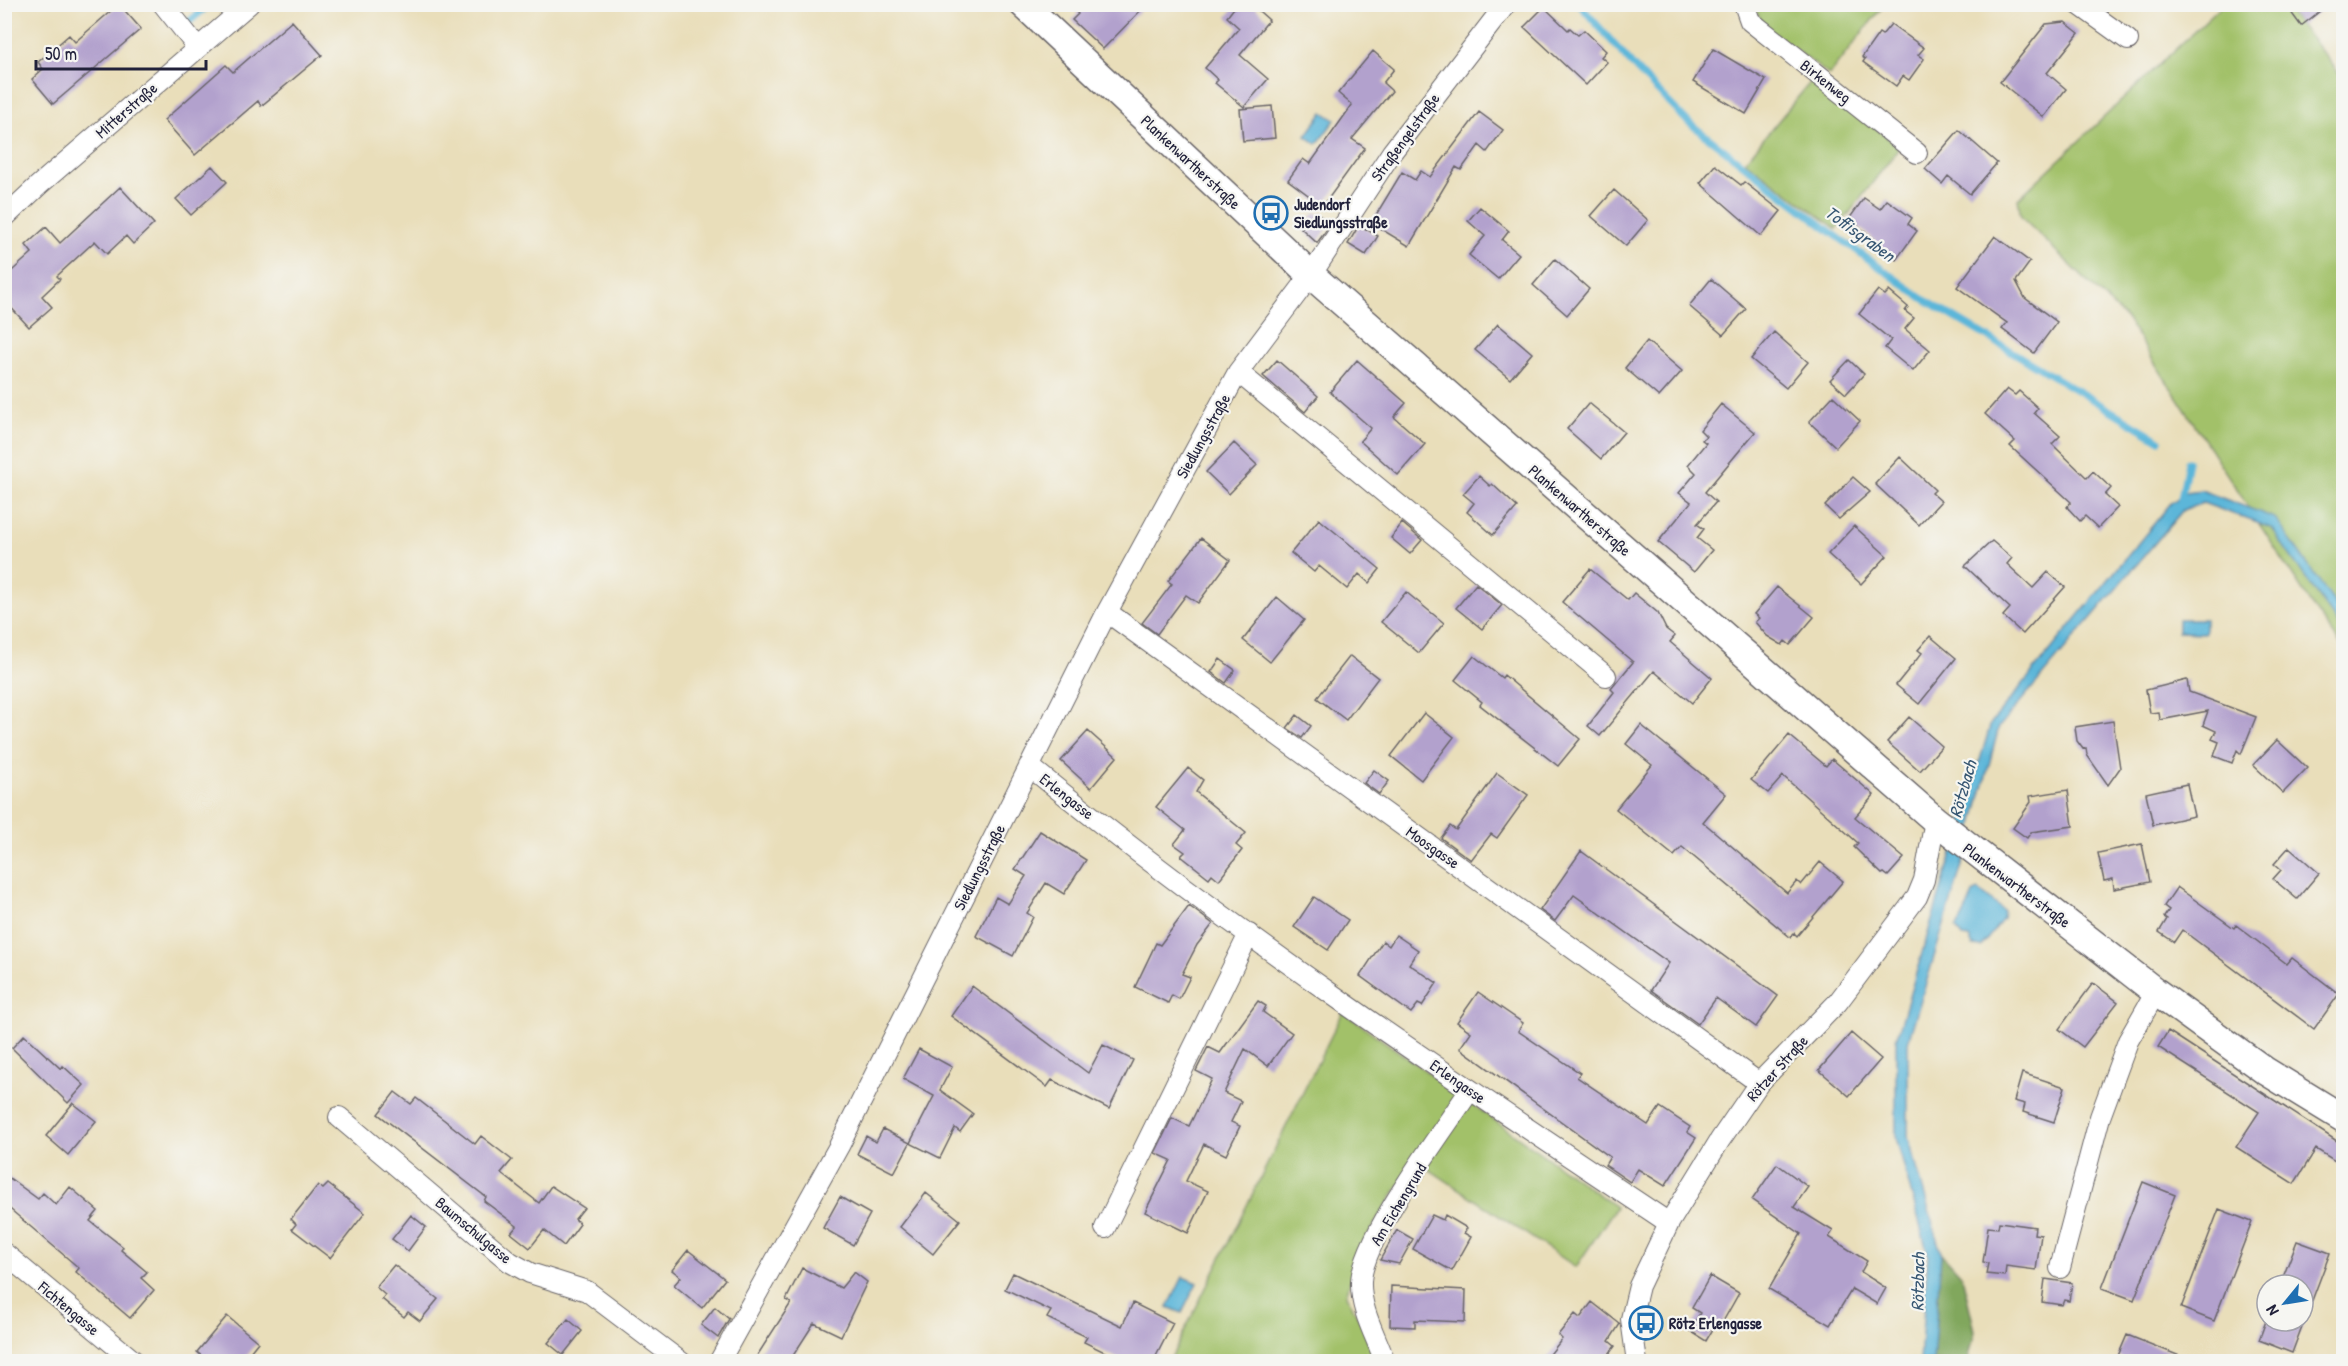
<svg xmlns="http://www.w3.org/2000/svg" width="2348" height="1366" font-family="'Patrick Hand',sans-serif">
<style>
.green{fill:#a2c169;stroke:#627252;stroke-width:1.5}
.forest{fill:#81a75d;stroke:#52644c;stroke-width:1.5}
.water{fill:#5bb6d9;stroke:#3e6c8a;stroke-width:1.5}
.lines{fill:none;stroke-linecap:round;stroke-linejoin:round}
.stream{stroke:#5bb6d9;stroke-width:7}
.building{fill:#b2a1cd}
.minor-casing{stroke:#686467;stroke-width:22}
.secondary-casing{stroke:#686467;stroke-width:30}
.minor{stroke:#fff;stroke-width:20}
.secondary{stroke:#fff;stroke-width:27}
.labels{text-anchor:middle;stroke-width:4.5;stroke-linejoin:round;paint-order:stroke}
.street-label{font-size:16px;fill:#22223b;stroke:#f6f6f2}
.poi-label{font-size:16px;font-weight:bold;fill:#22223b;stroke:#f6f6f2;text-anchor:start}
.water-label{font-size:18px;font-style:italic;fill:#365672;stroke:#f6f6f2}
</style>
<rect width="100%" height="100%" fill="#f6f6f2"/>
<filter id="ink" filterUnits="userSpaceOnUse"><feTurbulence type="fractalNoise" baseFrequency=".0167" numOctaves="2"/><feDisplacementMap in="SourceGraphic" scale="12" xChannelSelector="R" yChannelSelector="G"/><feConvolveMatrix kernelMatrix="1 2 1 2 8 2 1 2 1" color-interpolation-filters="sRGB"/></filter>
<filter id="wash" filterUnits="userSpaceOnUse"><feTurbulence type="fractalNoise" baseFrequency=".008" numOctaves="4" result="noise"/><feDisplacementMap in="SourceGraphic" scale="24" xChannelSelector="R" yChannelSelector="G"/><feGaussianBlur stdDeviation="1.35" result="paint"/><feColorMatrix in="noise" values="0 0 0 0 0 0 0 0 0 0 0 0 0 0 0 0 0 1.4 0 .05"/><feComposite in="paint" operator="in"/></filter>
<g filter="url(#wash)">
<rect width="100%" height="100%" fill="#e9deba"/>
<path class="green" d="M 1753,4 L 1884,5 L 1829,75 L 1763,25 Z
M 2222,5 L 2284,5 L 2343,78 L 2343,648 L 2315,610 L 2127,320 L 2021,217 L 2018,199 Z
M 1813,79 L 1900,147 L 1837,229 L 1745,161 Z
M 1343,1012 L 1616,1207 L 1576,1267 L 1415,1160 L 1362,1245 L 1346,1295 L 1382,1361 L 1169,1362 Z"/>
<path class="forest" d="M 1941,1253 L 1962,1276 L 1975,1331 L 1968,1361 L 1933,1361 Z"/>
<path class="water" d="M 1323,112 L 1335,120 L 1317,144 L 1306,136 Z
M 2201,490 L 2275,518 L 2343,615 L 2343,631 L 2271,528 L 2203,503 L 2183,510 L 1999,727 L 1964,859 L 1908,1042 L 1908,1136 L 1941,1253 L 1933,1361 L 1920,1361 L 1928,1254 L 1896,1138 L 1896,1040 L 1991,723 L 2171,503 L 2186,492 Z
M 2178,619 L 2205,619 L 2205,633 L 2178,632 Z
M 1979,890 L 2004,911 L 2003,919 L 1981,947 L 1973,946 L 1969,938 L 1962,937 L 1956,928 C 1965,917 1967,905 1974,892 Z
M 1183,1277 L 1197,1283 L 1182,1313 L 1168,1307 Z"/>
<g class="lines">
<path class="stream" d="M 1579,4 L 1636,69 L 1688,122 L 1831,232 L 1922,298 L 2160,440
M 184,26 L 210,4
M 2180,503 L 2188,462"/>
</g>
<g id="blocks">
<path class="building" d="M 119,4 L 141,29 L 53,104 L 32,79 L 43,69 L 38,62 L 69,35 L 75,42 Z
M 1070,4 L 1147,4 L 1103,49 L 1072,20 L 1078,14 Z
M 1237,4 L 1251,4 L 1269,20 L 1240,55 L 1268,79 L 1244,107 L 1215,83 L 1218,80 L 1205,68 L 1239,28 L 1227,17 Z
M 2285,4 L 2329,4 L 2301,26 Z
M 1544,7 L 1568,30 L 1570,28 L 1578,35 L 1584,30 L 1606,51 L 1601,57 L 1607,62 L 1586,85 L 1524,27 Z
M 292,21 L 322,55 L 261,106 L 258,101 L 195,155 L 164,120 L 226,65 L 233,72 Z
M 2065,22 L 2079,33 L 2047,73 L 2066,89 L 2044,117 L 2000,82 L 2046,24 Z
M 1891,24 L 1924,48 L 1918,55 L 1924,59 L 1909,80 L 1903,76 L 1896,86 L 1863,62 L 1865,59 L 1862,57 L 1879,33 L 1882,35 Z
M 1713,49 L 1766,80 L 1746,114 L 1693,82 Z
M 1373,51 L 1394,69 L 1383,83 L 1392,91 L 1352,139 L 1365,148 L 1323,206 L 1288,180 L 1303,159 L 1310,164 L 1352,105 L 1338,93 Z
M 1272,106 L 1275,138 L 1243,141 L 1240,109 Z
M 1479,112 L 1503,130 L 1487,152 L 1479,145 L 1461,170 L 1456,167 L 1409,246 L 1371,223 L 1402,172 L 1415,180 L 1421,171 L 1430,177 Z
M 1959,130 L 1997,163 L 1970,194 L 1948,176 L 1942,184 L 1925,169 Z
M 1715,165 L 1741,185 L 1744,182 L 1781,211 L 1761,236 L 1700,183 Z
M 212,166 L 227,182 L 191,215 L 176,199 Z
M 120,187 L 154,224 L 133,244 L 126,236 L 107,254 L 95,241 L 57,276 L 60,279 L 42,296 L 52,307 L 29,327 L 4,300 L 4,278 L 32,253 L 26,245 L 46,227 L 60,243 Z
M 1614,190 L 1648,220 L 1626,246 L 1591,216 Z
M 1864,198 L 1880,209 L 1887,200 L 1912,218 L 1908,224 L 1917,231 L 1896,260 L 1874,243 L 1876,241 L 1849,219 Z
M 1480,207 L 1509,231 L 1502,240 L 1519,254 L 1498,279 L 1469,255 L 1485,236 L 1468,221 Z
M 1316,212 L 1330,225 L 1317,243 L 1301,228 Z
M 1359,225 L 1378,236 L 1366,255 L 1348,244 Z
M 1995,236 L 2030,262 L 2016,281 L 2025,298 L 2057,322 L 2034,353 L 2002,329 L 2007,323 L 1957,287 Z
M 1555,259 L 1589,289 L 1567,315 L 1533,285 Z
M 1711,279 L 1746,309 L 1723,335 L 1689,306 Z
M 1878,290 L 1885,295 L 1889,291 L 1908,307 L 1905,311 L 1914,318 L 1905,329 L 1930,350 L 1913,371 L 1885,348 L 1891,340 L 1859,314 Z
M 1498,324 L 1532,353 L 1510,379 L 1475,350 Z
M 1774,332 L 1808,362 L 1786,388 L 1751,359 Z
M 1647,341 L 1682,371 L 1659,397 L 1625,368 Z
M 1277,360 L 1318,396 L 1305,412 L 1263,376 Z
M 1357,360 L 1406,403 L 1394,417 L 1425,444 L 1398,475 L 1360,441 L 1371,428 L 1330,392 Z
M 1849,360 L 1864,374 L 1846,394 L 1830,380 Z
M 2007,389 L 2015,395 L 2019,391 L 2038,408 L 2034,413 L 2060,436 L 2052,444 L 2087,478 L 2093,471 L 2111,488 L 2105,495 L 2118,507 L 2098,528 L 2085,516 L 2080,521 L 2067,507 L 2071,502 L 2010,446 L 2015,441 L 1985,414 Z
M 1833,396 L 1860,421 L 1836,447 L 1809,422 Z
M 1589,403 L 1624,432 L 1601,459 L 1567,429 Z
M 1721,404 L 1755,432 L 1705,492 L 1716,502 L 1697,524 L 1704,529 L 1697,538 L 1712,550 L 1694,572 L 1658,542 L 1691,502 L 1679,493 L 1696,473 L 1688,465 L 1706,443 L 1702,440 L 1706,436 L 1700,430 Z
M 1234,443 L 1257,465 L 1229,494 L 1206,472 Z
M 1900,457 L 1935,490 L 1932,493 L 1941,501 L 1919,525 L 1875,484 Z
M 1479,476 L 1490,486 L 1492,484 L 1517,507 L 1493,535 L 1467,512 L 1474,503 L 1463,494 Z
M 1853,477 L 1870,492 L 1839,519 L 1825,506 Z
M 1319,519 L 1380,569 L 1369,583 L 1359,574 L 1347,589 L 1319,566 L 1314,572 L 1291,553 Z
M 1402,523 L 1422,540 L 1410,554 L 1391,538 Z
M 1854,526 L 1887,556 L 1861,584 L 1828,554 Z
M 1201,538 L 1230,560 L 1198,603 L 1186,595 L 1157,634 L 1142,623 L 1172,584 L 1168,581 Z
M 1992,541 L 2012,558 L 2007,564 L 2033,588 L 2048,572 L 2065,587 L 2023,634 L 2003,616 L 2010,608 L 1965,566 Z
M 1590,569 L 1628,600 L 1634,593 L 1658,613 L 1666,629 L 1675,636 L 1670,642 L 1712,678 L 1692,703 L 1654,671 L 1600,736 L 1588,726 L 1614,692 L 1611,689 L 1633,662 L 1562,602 Z
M 1476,584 L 1502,605 L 1482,629 L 1456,608 Z
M 1777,587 L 1814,617 L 1790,645 L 1785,641 L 1782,645 L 1767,636 L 1755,622 L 1759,618 L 1754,614 Z
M 1406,592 L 1444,623 L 1419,653 L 1381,622 Z
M 1277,597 L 1304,620 L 1270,662 L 1243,640 Z
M 1930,636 L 1956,658 L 1919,704 L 1896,685 L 1922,653 L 1918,650 Z
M 1350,656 L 1378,678 L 1346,720 L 1317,698 Z
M 1474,656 L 1502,678 L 1504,675 L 1580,739 L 1558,766 L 1480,705 L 1482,702 L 1455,680 Z
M 1220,659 L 1235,670 L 1226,683 L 1211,672 Z
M 2187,680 L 2189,692 L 2256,717 L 2241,754 L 2237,750 L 2232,763 L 2214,756 L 2219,742 L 2212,739 L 2216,731 L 2203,725 L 2208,711 L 2160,720 L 2159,712 L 2150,713 L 2146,690 Z
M 1424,713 L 1454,737 L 1421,780 L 1391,756 Z
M 1297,715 L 1311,726 L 1302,738 L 1287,728 Z
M 1909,717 L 1942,746 L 1920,771 L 1887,742 Z
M 2113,721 L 2120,768 L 2108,785 L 2087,755 L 2086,748 L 2083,749 L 2077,741 L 2075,727 Z
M 1641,725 L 1726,794 L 1703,822 L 1787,893 L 1797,881 L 1801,885 L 1820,862 L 1843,881 L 1797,936 L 1794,933 L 1790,937 L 1682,847 L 1674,856 L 1616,809 L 1652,765 L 1626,744 Z
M 1088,731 L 1117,757 L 1091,788 L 1061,761 Z
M 1789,735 L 1826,766 L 1832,759 L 1874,795 L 1855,817 L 1904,858 L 1888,876 L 1884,873 L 1882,874 L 1854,847 L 1858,843 L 1783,776 L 1768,793 L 1751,780 Z
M 2277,740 L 2307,768 L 2283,793 L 2253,765 Z
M 1188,768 L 1203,780 L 1196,792 L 1246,833 L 1236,845 L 1242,850 L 1219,880 L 1212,874 L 1209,878 L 1181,856 L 1185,852 L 1174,844 L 1185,830 L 1156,807 Z
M 1374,770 L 1389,781 L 1379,794 L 1364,783 Z
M 1497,773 L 1528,795 L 1497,838 L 1491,834 L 1471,860 L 1441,838 L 1450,826 L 1456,830 Z
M 2187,784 L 2194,816 L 2153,825 L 2146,793 Z
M 2068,790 L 2073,826 L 2031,832 L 2027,838 L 2013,828 L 2031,802 L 2030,796 Z
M 1040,831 L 1086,860 L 1064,894 L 1046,883 L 1027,913 L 1033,917 L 1013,956 L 976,936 L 996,897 L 1008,904 L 1026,876 L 1015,869 Z
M 2142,844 L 2150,882 L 2114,889 L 2113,879 L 2104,881 L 2098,853 Z
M 2289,847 L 2319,873 L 2297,899 L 2273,879 L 2281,870 L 2274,864 Z
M 1581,851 L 1778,996 L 1756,1027 L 1716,998 L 1698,1024 L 1651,990 L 1669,963 L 1574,895 L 1555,921 L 1540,910 Z
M 2177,887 L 2234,928 L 2236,925 L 2287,964 L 2292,958 L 2339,994 L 2314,1029 L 2182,930 L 2174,942 L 2159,932 L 2167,919 L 2164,917 L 2169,910 L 2164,906 Z
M 1314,897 L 1348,920 L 1328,950 L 1294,927 Z
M 1189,906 L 1213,924 L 1197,945 L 1182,974 L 1190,977 L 1179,999 L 1172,995 L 1168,1003 L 1135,987 L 1156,943 L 1160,945 Z
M 1396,935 L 1418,950 L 1409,964 L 1437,983 L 1422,1006 L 1418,1004 L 1411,1013 L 1360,976 L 1383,941 L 1389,946 Z
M 2093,983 L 2118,1002 L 2083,1047 L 2059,1029 Z
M 972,986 L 1088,1073 L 1103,1045 L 1133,1060 L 1109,1109 L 1052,1080 L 1047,1087 L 951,1016 Z
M 1478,992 L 1523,1023 L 1518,1031 L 1580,1073 L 1577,1077 L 1648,1125 L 1660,1107 L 1690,1127 L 1687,1132 L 1696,1138 L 1665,1186 L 1638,1169 L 1630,1182 L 1605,1165 L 1610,1157 L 1460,1048 L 1471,1032 L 1457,1022 Z
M 1258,1001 L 1266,1006 L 1263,1012 L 1292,1033 L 1268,1066 L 1245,1049 L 1224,1093 L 1241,1101 L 1231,1122 L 1240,1126 L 1226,1155 L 1204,1144 L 1186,1181 L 1208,1191 L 1188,1233 L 1145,1212 L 1171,1160 L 1155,1153 L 1172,1118 L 1189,1126 L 1212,1079 L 1196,1071 L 1208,1047 L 1220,1053 Z
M 2168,1031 L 2343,1145 L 2343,1166 L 2316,1149 L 2294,1184 L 2236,1147 L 2259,1112 L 2158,1047 Z
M 1851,1033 L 1881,1059 L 1849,1096 L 1819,1070 Z
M 24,1035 L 61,1069 L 63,1066 L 84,1085 L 68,1103 L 12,1048 Z
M 919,1049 L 952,1067 L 940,1090 L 973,1114 L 960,1132 L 955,1128 L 940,1158 L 910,1143 L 934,1096 L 903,1079 Z
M 2022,1073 L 2065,1087 L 2054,1122 L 2023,1112 L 2025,1104 L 2014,1101 Z
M 395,1092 L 411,1104 L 416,1098 L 475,1144 L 481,1136 L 512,1160 L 501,1173 L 539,1203 L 551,1186 L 584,1208 L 575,1219 L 580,1224 L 564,1246 L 544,1230 L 530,1248 L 511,1233 L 517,1226 L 484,1201 L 486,1197 L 378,1114 Z
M 73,1103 L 96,1121 L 68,1155 L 46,1136 Z
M 883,1129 L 910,1143 L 894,1173 L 857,1154 L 866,1136 L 876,1142 Z
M 1777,1164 L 1808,1187 L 1794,1207 L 1833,1231 L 1829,1237 L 1867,1261 L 1861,1272 L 1886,1288 L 1877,1304 L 1852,1289 L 1830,1325 L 1769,1289 L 1801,1234 L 1752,1200 Z
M 4,1174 L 38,1199 L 43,1193 L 56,1205 L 70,1187 L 98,1211 L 90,1221 L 123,1247 L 121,1250 L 147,1272 L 141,1278 L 154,1290 L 130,1318 L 76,1272 L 79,1268 L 4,1204 Z
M 2143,1182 L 2175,1195 L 2134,1300 L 2102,1288 Z
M 328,1184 L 365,1213 L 330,1258 L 292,1229 L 296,1224 L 291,1219 L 318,1185 L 323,1189 Z
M 926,1193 L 960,1220 L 933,1254 L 900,1227 Z
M 840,1197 L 870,1214 L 853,1245 L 823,1228 Z
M 2219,1209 L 2252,1222 L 2214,1321 L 2181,1308 Z
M 411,1215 L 426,1227 L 408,1251 L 392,1239 Z
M 1432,1215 L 1443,1220 L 1445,1215 L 1467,1228 L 1464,1233 L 1471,1237 L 1452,1271 L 1413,1249 Z
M 1999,1222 L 2035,1227 L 2034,1234 L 2041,1235 L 2036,1270 L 2006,1266 L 2005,1276 L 1986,1274 L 1988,1263 L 1983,1262 L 1988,1227 L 1998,1228 Z
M 1397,1230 L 1413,1239 L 1399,1264 L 1380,1260 Z
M 2297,1241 L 2330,1253 L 2305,1319 L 2303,1285 L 2280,1285 Z
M 688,1250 L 725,1279 L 702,1308 L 674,1285 L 681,1277 L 672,1270 Z
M 394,1265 L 438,1299 L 420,1321 L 408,1312 L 404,1317 L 382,1299 L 385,1295 L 376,1287 Z
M 802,1268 L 841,1288 L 854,1272 L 867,1282 L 841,1336 L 814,1323 L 789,1362 L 753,1362 L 791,1303 L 786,1300 Z
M 1013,1273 L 1122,1326 L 1133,1303 L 1173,1323 L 1153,1362 L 1125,1362 L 1084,1342 L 1087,1337 L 1047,1318 L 1051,1311 L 1005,1289 Z
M 1710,1276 L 1739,1293 L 1721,1325 L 1717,1322 L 1706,1341 L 1690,1331 L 1700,1313 L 1692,1308 Z
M 2045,1279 L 2072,1283 L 2069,1301 L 2064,1300 L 2062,1305 L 2042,1302 Z
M 1391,1286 L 1466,1290 L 1465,1322 L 1415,1320 L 1415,1327 L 1390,1326 Z
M 1592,1302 L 1620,1324 L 1609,1341 L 1615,1346 L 1603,1362 L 1544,1362 L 1562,1339 L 1558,1335 L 1575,1314 L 1580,1318 Z
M 715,1307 L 729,1319 L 718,1338 L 701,1325 Z
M 227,1316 L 258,1342 L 242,1362 L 209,1362 L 197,1352 Z
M 568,1319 L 582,1331 L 563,1355 L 548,1343 Z
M 2266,1321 L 2304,1321 L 2292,1353 L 2259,1340 Z
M 2127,1335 L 2190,1360 L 2190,1362 L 2130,1362 L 2118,1356 Z"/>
</g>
</g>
<g filter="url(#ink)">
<use href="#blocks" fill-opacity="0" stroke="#686467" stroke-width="1.5"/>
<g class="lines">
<defs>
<path id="minor" d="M 163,4 L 198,48
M 1744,4 L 1750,21 L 1917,153
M 2078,4 L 2128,40
M 4,218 L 39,185 L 249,4
M 1238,372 L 1606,676
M 1107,612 L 1759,1083
M 1029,766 C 1232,932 1451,1078 1669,1223
M 339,1117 L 510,1262 L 530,1273 L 587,1291 L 681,1362
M 1105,1228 L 1249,934
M 4,1253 L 135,1362
M 2060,1268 L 2100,1117 L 2128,1041 L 2156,992
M 719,1362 L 839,1146 L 1107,612 L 1238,372 L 1311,275 L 1392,152 L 1506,4
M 1385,1362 C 1376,1336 1360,1310 1361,1282 C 1362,1238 1443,1131 1470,1090
M 1637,1362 L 1631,1319 L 1639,1286 L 1669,1223 L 1720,1140 L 1759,1083 L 1838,1002 L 1917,897 L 1924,880 L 1935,820"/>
<path id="secondary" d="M 1023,4 L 1311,275 L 1935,820 L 2156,992 L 2264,1070 L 2344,1119"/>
</defs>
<use href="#minor" class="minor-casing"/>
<use href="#secondary" class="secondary-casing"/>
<use href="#minor" class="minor"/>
<use href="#secondary" class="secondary"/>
</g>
</g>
<defs>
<symbol id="bus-ring" viewBox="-11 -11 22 22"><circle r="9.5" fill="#f6f6f2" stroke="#1f6fb2" stroke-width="1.5"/><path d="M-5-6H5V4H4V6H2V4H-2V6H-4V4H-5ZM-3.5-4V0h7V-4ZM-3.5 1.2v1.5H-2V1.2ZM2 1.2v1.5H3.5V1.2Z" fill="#1f6fb2"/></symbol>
</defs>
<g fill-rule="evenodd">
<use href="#bus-ring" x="1252" y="194" width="38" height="38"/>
<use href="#bus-ring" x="1627" y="1304" width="38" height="38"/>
</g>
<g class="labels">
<g class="street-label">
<text transform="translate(1826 81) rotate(38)" y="6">Birkenweg</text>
<text transform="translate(126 110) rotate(-41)" y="6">Mitterstraße</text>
<text transform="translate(1405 137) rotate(-54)" y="6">Straßengelstraße</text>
<text transform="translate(1191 162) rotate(43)" y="6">Plankenwartherstraße</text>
<text transform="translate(1203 436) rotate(-61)" y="6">Siedlungsstraße</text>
<text transform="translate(1580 510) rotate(41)" y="6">Plankenwartherstraße</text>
<text transform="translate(1067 796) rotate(38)" y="6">Erlengasse</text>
<text transform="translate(1433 847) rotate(35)" y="6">Moosgasse</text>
<text transform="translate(979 867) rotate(-63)" y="6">Siedlungsstraße</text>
<text transform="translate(2017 885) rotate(37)" y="6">Plankenwartherstraße</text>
<text transform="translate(1777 1068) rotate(-48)" y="6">Rötzer Straße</text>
<text transform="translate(1458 1081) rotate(35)" y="6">Erlengasse</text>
<text transform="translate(1398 1204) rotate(-59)" y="6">Am Eichengrund</text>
<text transform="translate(474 1230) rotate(40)" y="6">Baumschulgasse</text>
<text transform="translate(69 1308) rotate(40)" y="6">Fichtengasse</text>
</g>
<g class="poi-label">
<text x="1294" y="210">Judendorf<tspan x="1294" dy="18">Siedlungsstraße</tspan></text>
<text x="1669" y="1329">Rötz Erlengasse</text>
</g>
<g class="water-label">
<text transform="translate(1860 234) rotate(36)" y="6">Toffisgraben</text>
<text transform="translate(1963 789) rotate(-74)" y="6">Rötzbach</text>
<text transform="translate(1918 1282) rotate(-89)" y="6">Rötzbach</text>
</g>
</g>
<rect width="2348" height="1366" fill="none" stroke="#f6f6f2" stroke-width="24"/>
<g transform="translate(2285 1303) rotate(240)"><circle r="28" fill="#f6f6f2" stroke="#a1a1a9" stroke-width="1.5"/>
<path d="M0-4.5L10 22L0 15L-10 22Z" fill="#1f6fb2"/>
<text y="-9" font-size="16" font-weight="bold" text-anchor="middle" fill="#22223b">N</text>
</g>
<path d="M36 60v9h170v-9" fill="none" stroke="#22223b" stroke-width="3"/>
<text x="45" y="60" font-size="18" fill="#22223b" stroke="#f6f6f2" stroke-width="4.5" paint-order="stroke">50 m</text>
</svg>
